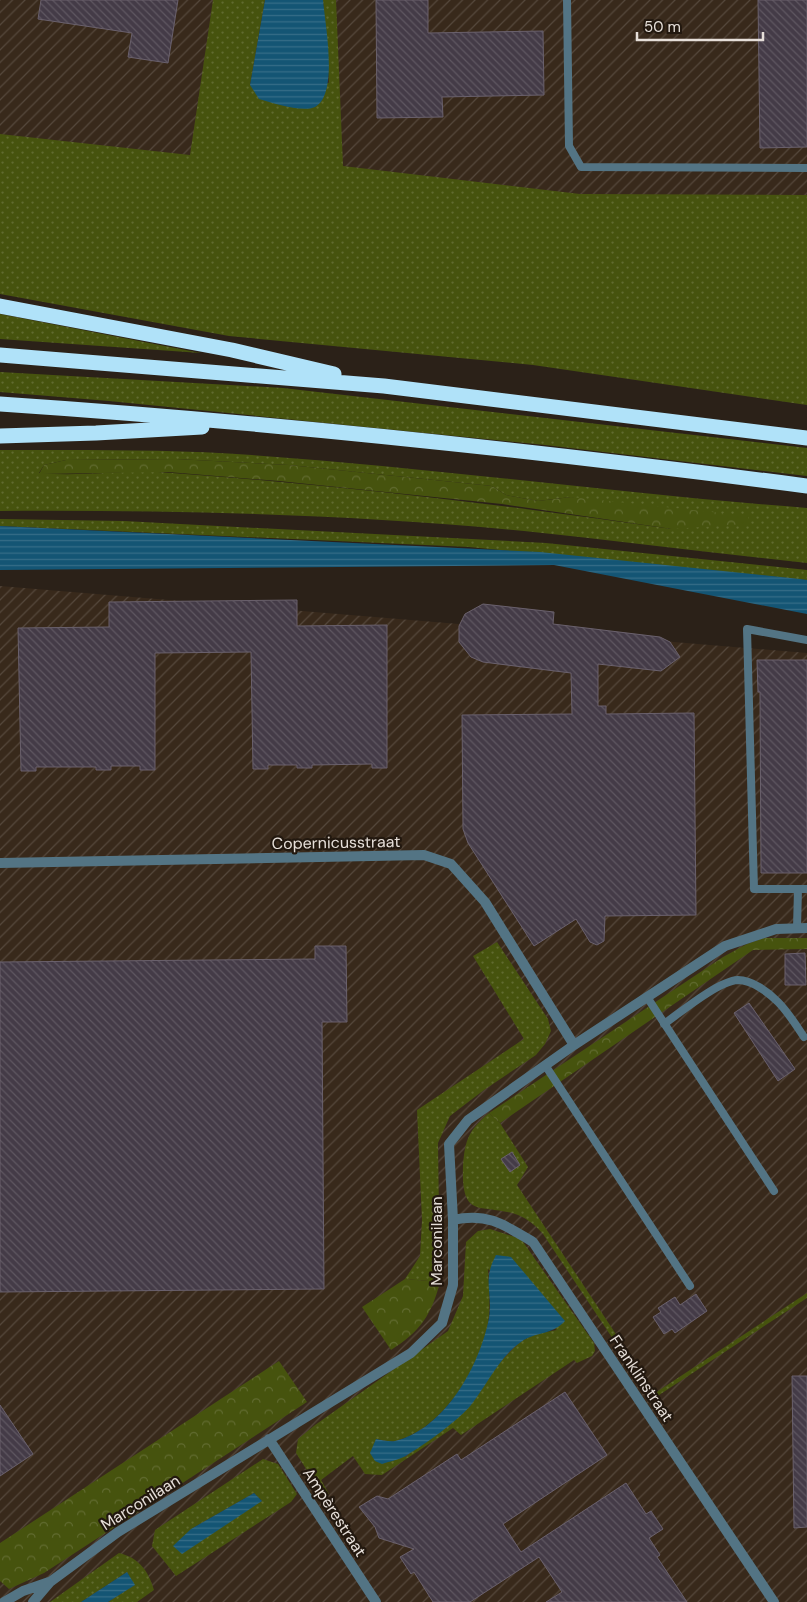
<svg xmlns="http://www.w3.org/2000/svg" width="807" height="1602" font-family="'DM Sans',sans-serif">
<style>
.industrial{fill:url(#industrial-furrows)}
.grass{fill:url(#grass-dots);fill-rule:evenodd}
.forest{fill:url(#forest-crowns)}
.water{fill:url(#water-rules)}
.building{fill:url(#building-back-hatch);stroke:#6a616d}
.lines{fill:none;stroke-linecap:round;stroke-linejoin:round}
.lane{stroke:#537484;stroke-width:8}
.street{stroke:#537484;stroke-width:10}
.highway{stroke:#b0e2f9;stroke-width:15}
.labels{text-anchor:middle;stroke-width:4.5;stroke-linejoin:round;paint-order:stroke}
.street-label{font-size:16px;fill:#e6dfd9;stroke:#22180f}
</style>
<defs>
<pattern id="industrial-furrows" width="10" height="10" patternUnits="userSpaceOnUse" patternTransform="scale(1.25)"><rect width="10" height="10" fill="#38291b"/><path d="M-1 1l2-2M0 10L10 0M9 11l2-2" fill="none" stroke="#55483c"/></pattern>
<pattern id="grass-dots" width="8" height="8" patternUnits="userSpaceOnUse" patternTransform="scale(1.25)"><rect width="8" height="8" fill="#46530e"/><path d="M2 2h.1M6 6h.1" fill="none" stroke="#616b30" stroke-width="1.8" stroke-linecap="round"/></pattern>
<pattern id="forest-crowns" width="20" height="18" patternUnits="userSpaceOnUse" patternTransform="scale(1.25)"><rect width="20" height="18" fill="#46530e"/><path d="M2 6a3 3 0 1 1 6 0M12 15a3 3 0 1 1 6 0" fill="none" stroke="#616b30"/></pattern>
<pattern id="water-rules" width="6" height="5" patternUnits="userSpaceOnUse" patternTransform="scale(1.25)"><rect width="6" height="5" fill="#145574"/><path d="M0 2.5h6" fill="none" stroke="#366d87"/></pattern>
<pattern id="building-back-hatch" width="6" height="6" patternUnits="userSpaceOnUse" patternTransform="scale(1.25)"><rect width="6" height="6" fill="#443b47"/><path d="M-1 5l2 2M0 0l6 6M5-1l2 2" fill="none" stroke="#5f5761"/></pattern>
</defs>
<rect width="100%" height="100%" fill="#2b2118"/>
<path class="industrial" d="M 0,0 L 807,0 L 807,197 L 583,200 L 0,137 Z
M 0,586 L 807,653 L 807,1602 L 0,1602 Z"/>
<path class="grass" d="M 213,0 L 265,0 L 250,85 L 329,83 L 323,0 L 336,0 L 343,166 L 580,194 L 807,195 L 807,405 L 533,365 L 229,336 L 0,294 L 0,134 L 190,155 Z
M 0,314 L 201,353 L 0,339 Z
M 0,372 L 283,388 L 807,448 L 807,476 L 545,445 L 109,401 L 0,392 Z
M 0,450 C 84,450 168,449 252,455 C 438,468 622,494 807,508 L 807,563 C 713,553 618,541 524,531 C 350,514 175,510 0,511 ZM 176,459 L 289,465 L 492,486 L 506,495 L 538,501 L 571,497 L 672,529 C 506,505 340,485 172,473 C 128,469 83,477 39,473 L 44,465 L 66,460 Z
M 0,519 L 124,521 L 546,543 L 807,570 L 807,580 L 469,547 L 0,526 Z
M 497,942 L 548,1019 L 551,1031 L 545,1044 L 536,1055 L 484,1090 L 450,1116 L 438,1143 L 440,1282 L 405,1279 L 420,1256 L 422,1220 L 417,1110 L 524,1039 L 473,956 Z
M 489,1113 L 500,1123 L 528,1167 L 517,1185 L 655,1393 L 807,1293 L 807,1298 L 653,1399 L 543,1234 C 536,1226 528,1219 518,1215 C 482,1202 461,1222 463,1166 C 465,1139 469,1130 489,1113 Z
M 490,1229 L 521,1239 L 594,1343 L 595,1351 L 592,1356 L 577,1363 L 574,1360 L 461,1435 L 453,1428 L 382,1475 L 365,1474 L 353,1456 L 321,1480 L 329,1494 L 322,1494 L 296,1453 L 298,1439 L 315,1425 L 448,1331 L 463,1296 L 466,1242 L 478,1231 ZM 488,1269 L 557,1330 L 535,1334 L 520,1342 L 406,1457 L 376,1439 C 382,1440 390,1442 395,1441 C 443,1430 485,1362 489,1315 C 490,1300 489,1285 488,1269 Z
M 263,1459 L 278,1464 L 297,1494 L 291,1502 L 176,1576 L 152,1546 L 155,1530 ZM 254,1493 L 262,1501 L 191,1529 Z
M 119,1553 C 139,1558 148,1570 154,1590 L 137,1602 L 108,1602 L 134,1585 L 127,1572 L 81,1602 L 50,1602 Z"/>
<path class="forest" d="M 176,459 L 289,465 L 492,486 L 506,495 L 538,501 L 571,497 L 749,516 L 746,524 L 672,529 L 502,504 L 279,481 L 168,472 L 39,474 L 44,465 L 66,460 Z
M 764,938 L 807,938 L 807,949 L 753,950 L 500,1123 L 489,1113 L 723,957 L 747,944 Z
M 405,1279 L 440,1282 C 432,1314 420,1332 391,1350 L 362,1307 Z
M 279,1361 L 307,1402 L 44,1573 L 9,1589 L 0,1581 L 0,1543 Z"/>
<path class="water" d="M 265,0 L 323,0 C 325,23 339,95 315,107 C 303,113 272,103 259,99 L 250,85 Z
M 0,526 L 540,552 L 800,579 L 807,580 L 807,614 L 554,565 L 0,570 Z
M 496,1255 L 511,1257 L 565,1321 C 551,1336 536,1331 521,1342 C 499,1357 487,1385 471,1405 C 460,1419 423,1446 407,1455 C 400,1460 390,1461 382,1464 L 375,1461 L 370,1453 L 376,1439 C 382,1440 390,1442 395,1441 C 445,1429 480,1365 489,1318 C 493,1292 482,1281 496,1255 Z
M 254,1493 L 262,1501 L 182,1554 L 173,1546 L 191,1529 Z
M 127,1572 L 135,1585 L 108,1602 L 81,1602 Z"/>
<path class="building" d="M 41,0 L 178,0 L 168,63 L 128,57 L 132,33 L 38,19 Z
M 376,0 L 428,0 L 428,33 L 543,31 L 544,95 L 442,97 L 443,117 L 377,118 Z
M 758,0 L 807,0 L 807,147 L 760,148 Z
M 297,600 L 297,626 L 387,625 L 387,768 L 372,768 L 372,764 L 312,765 L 312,768 L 297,768 L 297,765 L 268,765 L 268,769 L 253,769 L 251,652 L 155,653 L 155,770 L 140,770 L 140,766 L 111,766 L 111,770 L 96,770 L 96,767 L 36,767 L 36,771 L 21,771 L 18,628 L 109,627 L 109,602 Z
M 483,604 L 554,612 L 553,624 L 660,637 L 670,642 L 680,657 L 661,671 L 598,664 L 598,706 L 606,706 L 606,714 L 694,713 L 696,915 L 605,916 L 604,941 L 597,945 L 590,942 L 576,919 L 534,946 L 468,843 L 463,829 L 462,715 L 572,714 L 571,673 L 483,662 L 471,657 L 459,642 L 459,626 L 465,614 Z
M 757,660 L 807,660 L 807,873 L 761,873 L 760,692 L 758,692 Z
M 315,946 L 346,946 L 347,1022 L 322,1022 L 324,1289 L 0,1292 L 0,962 L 315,959 Z
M 805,953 L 806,985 L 785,985 L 785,954 Z
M 749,1003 L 795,1069 L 778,1081 L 734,1013 Z
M 512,1152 L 520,1165 L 510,1172 L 501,1159 Z
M 696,1294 L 707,1311 L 675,1333 L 672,1329 L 664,1334 L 653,1317 L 661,1312 L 658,1308 L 675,1297 L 680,1305 Z
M 792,1376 L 807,1376 L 807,1527 L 794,1528 Z
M 565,1392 L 607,1455 L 503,1524 L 521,1552 L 626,1483 L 646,1514 L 651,1511 L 663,1529 L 649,1538 L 660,1555 L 657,1557 L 687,1602 L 546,1602 L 562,1592 L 539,1557 L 470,1602 L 433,1602 L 414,1572 L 411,1574 L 400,1557 L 414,1549 L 379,1538 L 375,1527 L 359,1507 L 377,1496 L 388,1499 L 457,1454 L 461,1460 Z
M 0,1405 L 33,1454 L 0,1476 Z"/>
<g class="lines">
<path class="lane" d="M 567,0 L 569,146 L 581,167 L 807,168
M 807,640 L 747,629 L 754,889 L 807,889
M 797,928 L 798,889
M 647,997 L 774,1191
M 664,1024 C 681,1012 718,981 738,980 C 752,980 768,992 778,1002 C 788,1012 796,1025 804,1037
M 545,1065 L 690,1286"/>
<path class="street" d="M 0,863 L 424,855 L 451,864 L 485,902 L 574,1045
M 453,1220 C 487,1212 505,1225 533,1242 L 774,1602
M 269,1439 L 376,1602
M 4,1602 L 23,1591 L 49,1582
M 33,1602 L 50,1582 L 118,1532 L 411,1353 L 442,1323 L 453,1285 L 453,1220 L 449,1144 L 468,1120 L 574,1045 L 725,946 L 776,929 L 807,928"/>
<path class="highway" d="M 0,306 L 232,350 L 334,374
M 0,355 L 384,386 L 807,438
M 0,404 C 270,422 539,451 807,486
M 0,436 L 96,433 L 202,427"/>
</g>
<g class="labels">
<g class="street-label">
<text transform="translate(336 842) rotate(-1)" y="6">Copernicusstraat</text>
<text transform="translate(436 1241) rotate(-90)" y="6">Marconilaan</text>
<text transform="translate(642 1378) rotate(56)" y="6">Franklinstraat</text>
<text transform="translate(140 1502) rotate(-32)" y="6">Marconilaan</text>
<text transform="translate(335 1512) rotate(57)" y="6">Ampèrestraat</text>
</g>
</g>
<path d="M637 32v8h126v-8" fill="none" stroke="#e6dfd9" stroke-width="2.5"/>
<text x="644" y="32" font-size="15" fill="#e6dfd9" stroke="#22180f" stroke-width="4" paint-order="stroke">50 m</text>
</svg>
